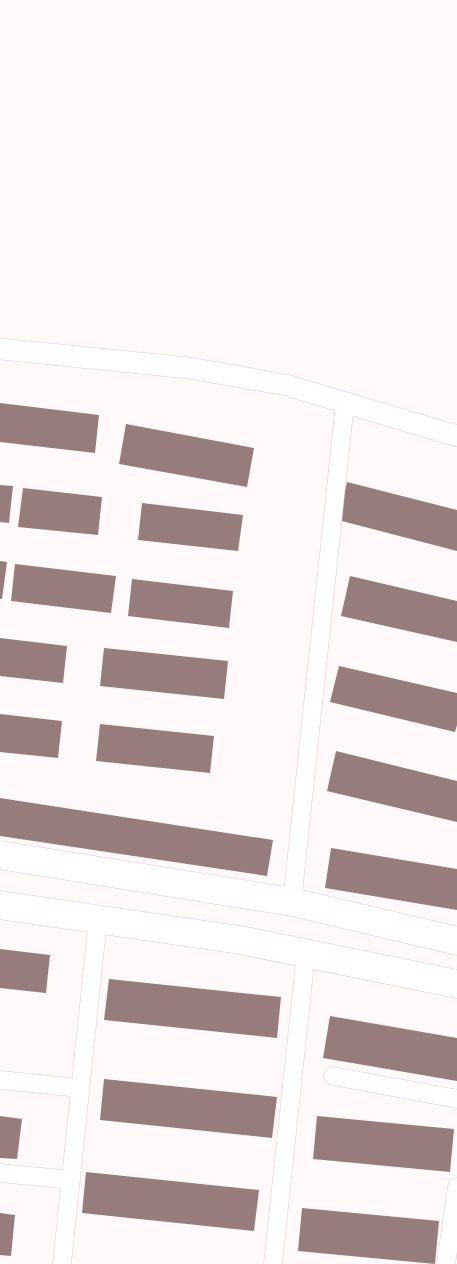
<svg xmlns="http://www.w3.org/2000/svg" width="457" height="1264" font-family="Georgia,serif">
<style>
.building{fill:#967d7c}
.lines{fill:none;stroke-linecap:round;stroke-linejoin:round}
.minor-casing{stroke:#e5cac8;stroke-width:19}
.tertiary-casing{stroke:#e5cac8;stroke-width:22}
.primary-casing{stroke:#e5cac8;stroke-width:29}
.minor{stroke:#fff;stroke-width:18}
.tertiary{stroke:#fff;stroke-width:21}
.primary{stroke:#fff;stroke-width:28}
</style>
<rect width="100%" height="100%" fill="#fff9f9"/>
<path class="building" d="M 0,403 L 99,415 L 95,453 L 0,442 Z
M 126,424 L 254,448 L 247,487 L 119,464 Z
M 347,482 L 457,510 L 457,551 L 338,520 Z
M 0,485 L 13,486 L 9,523 L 0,522 Z
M 23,488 L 102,497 L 98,535 L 18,527 Z
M 142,503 L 243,515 L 238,551 L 138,540 Z
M 0,561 L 7,562 L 2,599 L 0,599 Z
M 15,564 L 116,576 L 111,613 L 11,601 Z
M 350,576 L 457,601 L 457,642 L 341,616 Z
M 132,579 L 233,591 L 229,628 L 128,616 Z
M 0,638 L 67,646 L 63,683 L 0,676 Z
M 104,648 L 228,661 L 224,699 L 100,686 Z
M 339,666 L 457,693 L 457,725 L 455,732 L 330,702 Z
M 0,714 L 62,721 L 58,758 L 0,752 Z
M 100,724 L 214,736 L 210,773 L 96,761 Z
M 336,751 L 457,781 L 457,822 L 327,791 Z
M 0,798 L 273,840 L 267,876 L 0,836 Z
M 331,848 L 457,869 L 457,910 L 325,888 Z
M 0,949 L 50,955 L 46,993 L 0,988 Z
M 109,979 L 281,997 L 277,1038 L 104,1020 Z
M 330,1016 L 457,1038 L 457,1081 L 323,1058 Z
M 104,1079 L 277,1097 L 272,1138 L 100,1120 Z
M 0,1116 L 22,1119 L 17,1159 L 0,1158 Z
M 317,1116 L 454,1129 L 450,1172 L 313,1159 Z
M 86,1172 L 259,1190 L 254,1231 L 82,1213 Z
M 302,1208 L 439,1221 L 435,1264 L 298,1251 Z
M 0,1213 L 15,1215 L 11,1256 L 0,1255 Z"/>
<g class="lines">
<defs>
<path id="minor" d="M 292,902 L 345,403
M 333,1076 L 457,1099
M 0,1080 L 80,1088
M 0,1173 L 71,1180
M 62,1264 L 98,919
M 273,1264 L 306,953
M 446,1264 L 457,1187"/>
<path id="tertiary" d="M 0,349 L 189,368 L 286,385 L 457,436"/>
<path id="primary" d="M 0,855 L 292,902 L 457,941
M 0,905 L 240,940 L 457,984"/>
</defs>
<use href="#minor" class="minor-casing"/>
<use href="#tertiary" class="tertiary-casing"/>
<use href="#primary" class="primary-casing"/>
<use href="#minor" class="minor"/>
<use href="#tertiary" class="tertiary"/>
<use href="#primary" class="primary"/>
</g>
</svg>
